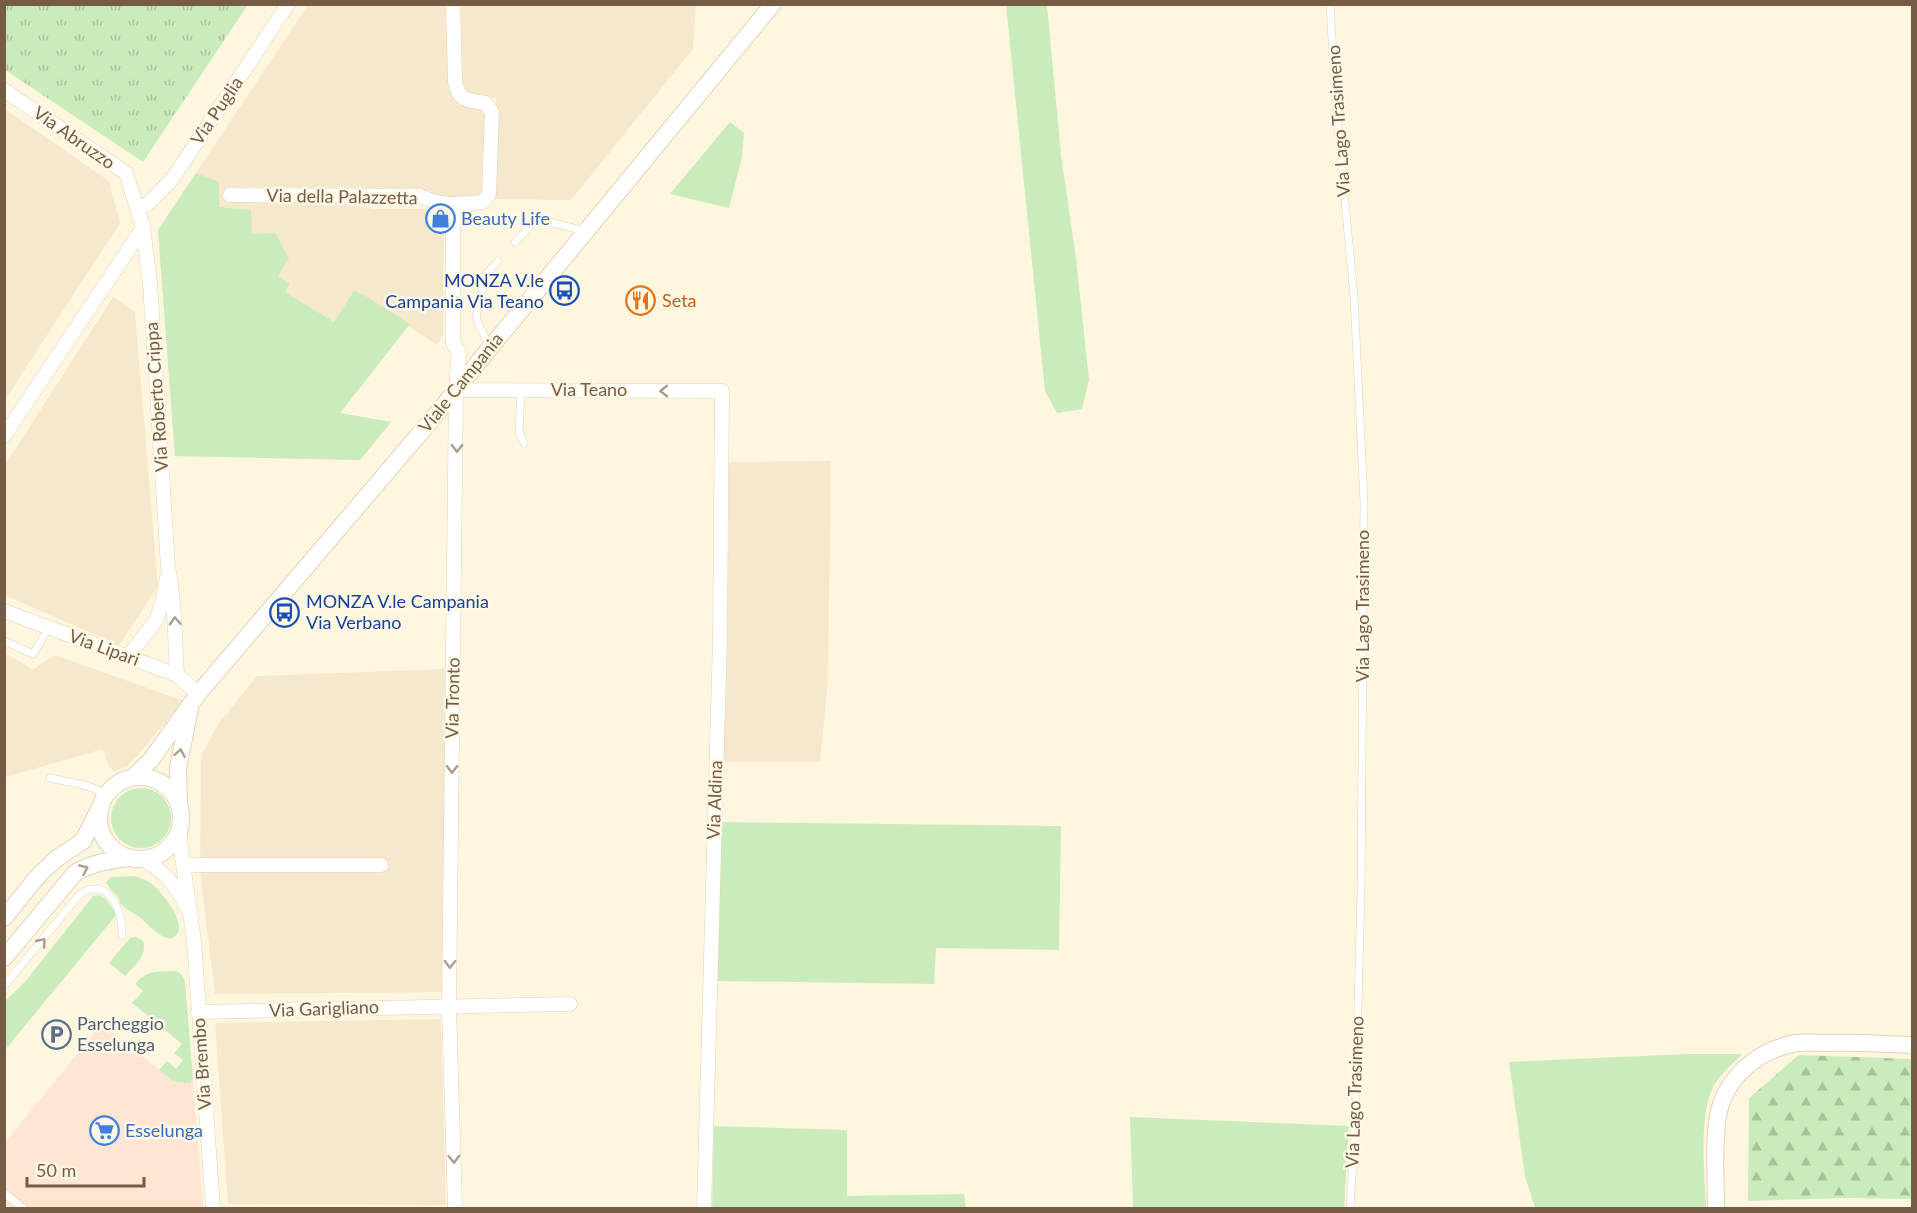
<svg xmlns="http://www.w3.org/2000/svg" width="1917" height="1213" font-family="Lato,sans-serif">
<style>
.residential{fill:#f6e8cd}
.commercial{fill:#ffe5d2}
.green{fill:#caecbd}
.forest{fill:url(#forest-firs)}
.park{fill:url(#park-tufts)}
.lines{fill:none;stroke-linecap:round;stroke-linejoin:round}
.service-casing{stroke:#e2d2ba;stroke-width:8}
.minor-casing{stroke:#e2d2ba;stroke-width:15}
.tertiary-casing{stroke:#e2d2ba;stroke-width:18}
.service{stroke:#fff;stroke-width:7}
.minor{stroke:#fff;stroke-width:14}
.tertiary{stroke:#fff;stroke-width:16}
.oneway{stroke:#ad9d8f}
.labels{text-anchor:middle;stroke-width:5;stroke-linejoin:round;paint-order:stroke}
.street-label{font-size:18px;fill:#765c45;stroke:#fff8e7}
.shop-label{font-size:18px;fill:#366cbe;stroke:#fff8e7;text-anchor:start}
.transit-label{font-size:18px;fill:#164399;stroke:#fff8e7;text-anchor:end}
.food-label{font-size:18px;fill:#c56008;stroke:#fff8e7;text-anchor:start}
.service-label{font-size:18px;fill:#4e5e75;stroke:#fff8e7;text-anchor:start}
</style>
<defs>
<pattern id="forest-firs" width="22" height="20" patternUnits="userSpaceOnUse" patternTransform="scale(1.5)"><rect width="22" height="20" fill="#caecbd"/><path d="M5 1l3.5 6h-7zM16 11l3.5 6h-7z" fill="#a9c29b"/></pattern>
<pattern id="park-tufts" width="24" height="20" patternUnits="userSpaceOnUse" patternTransform="scale(1.5)"><rect width="24" height="20" fill="#caecbd"/><path d="M3 7l-1-3M5 7V3M7 7l1-3M15 17l-1-3M17 17v-4M19 17l1-3" fill="none" stroke="#a9c29b"/></pattern>
</defs>
<rect width="100%" height="100%" fill="#fef6df"/>
<path class="residential" d="M 308,5 L 448,5 L 451,95 L 463,103 L 484,107 L 489,115 L 485,190 L 480,198 L 440,199 L 420,188 L 226,187 L 226,202 L 339,203 L 374,209 L 444,209 L 443,335 L 437,345 L 408,326 L 340,413 L 391,422 L 360,460 L 175,456 L 158,230 Z
M 458,5 L 696,5 L 693,49 L 571,200 L 493,199 L 496,98 L 467,95 L 459,87 Z
M 5,109 L 109,181 L 120,223 L 5,400 Z
M 113,297 L 135,312 L 158,586 L 119,645 L 4,595 L 5,465 Z
M 831,461 L 828,679 L 820,762 L 722,762 L 729,524 L 728,462 Z
M 5,654 L 21,662 L 32,670 L 55,655 L 184,701 L 128,766 L 114,771 L 109,767 L 103,749 L 5,777 Z
M 446,669 L 442,992 L 215,994 L 200,872 L 201,756 L 219,723 L 257,676 Z
M 441,1019 L 446,1205 L 228,1204 L 215,1023 Z"/>
<path class="commercial" d="M 102,1024 L 173,1081 L 190,1084 L 193,1079 L 203,1208 L 10,1208 L 5,1204 L 4,1144 Z"/>
<path class="green" d="M 1006,5 L 1047,5 L 1061,155 L 1076,258 L 1089,380 L 1082,409 L 1057,413 L 1045,391 Z
M 730,122 L 744,133 L 742,157 L 729,208 L 670,194 Z
M 196,173 L 219,182 L 219,207 L 251,210 L 252,234 L 275,233 L 289,258 L 278,276 L 290,284 L 285,292 L 334,322 L 354,291 L 364,295 L 410,324 L 340,413 L 391,422 L 360,460 L 175,456 L 158,230 Z
M111 818a30 30 0 1 1 60 0a30 30 0 1 1-60 0Z
M 721,822 L 1061,826 L 1059,950 L 936,948 L 934,984 L 717,981 Z
M 135,876 C 141,878 146,880 152,884 C 161,891 193,929 172,938 C 163,942 145,921 138,916 C 132,912 126,910 122,905 C 117,900 122,903 118,897 C 114,892 109,889 106,882 L 111,877 Z
M 99,895 L 105,898 L 117,914 L 5,1050 L 5,1001 L 24,983 L 93,896 Z
M 136,937 L 143,941 C 148,955 134,966 125,976 L 109,963 L 130,938 Z
M 177,971 L 182,975 L 185,981 L 193,1079 L 190,1084 L 173,1081 L 159,1070 L 167,1061 L 176,1069 L 183,1060 L 174,1053 L 182,1044 L 132,1003 L 143,991 L 135,984 C 148,969 158,972 177,971 Z
M 1687,1054 L 1742,1054 C 1734,1062 1724,1071 1717,1081 C 1697,1107 1705,1176 1706,1208 L 1535,1208 L 1525,1176 L 1509,1062 Z
M 1130,1117 L 1349,1126 L 1344,1208 L 1133,1208 Z
M 714,1126 L 847,1130 L 847,1196 L 964,1194 L 966,1208 L 712,1208 Z"/>
<path class="forest" d="M 1799,1055 L 1912,1059 L 1912,1199 L 1847,1198 L 1748,1201 L 1749,1098 Z"/>
<path class="park" d="M 245,5 L 247,6 L 143,162 L 5,70 L 5,5 Z"/>
<g class="lines">
<defs>
<path id="service" d="M 1330,4 L 1336,107 L 1354,296 L 1364,502 L 1361,891 L 1355,1125 L 1350,1208
M 515,242 L 537,219 L 585,231
M 490,348 L 476,318 L 486,274 L 498,261
M 521,390 L 519,433 L 524,443
M 4,641 L 33,654 L 49,627
M 50,778 L 88,786 L 106,794
M 4,986 L 80,894 C 109,876 123,911 122,935
M 4,1193 L 23,1208"/>
<path id="minor" d="M 4,90 L 126,173 L 143,228 L 150,283 L 168,567 C 175,603 175,639 177,675
M 230,195 L 420,196 C 444,207 458,204 483,202 L 489,194 L 492,112 L 485,103 C 466,100 459,102 455,81 L 453,4
M 453,204 L 453,343 L 459,352 L 456,390 L 449,1006 L 455,1208
M 137,210 L 150,202 L 173,178 L 288,4
M 456,390 L 722,391 L 720,638 L 704,1208
M 4,436 L 143,228
M 4,611 L 177,675 L 198,694
M 128,657 L 156,620 L 163,601 L 167,578
M 180,829 L 180,842 L 194,941 L 213,1208
M 141,859 C 162,869 176,884 186,906
M 184,865 L 381,865
M 198,1012 L 570,1004"/>
<path id="tertiary" d="M99 818a41 41 0 1 1 82 0a41 41 0 1 1-82 0Z
M 133,777 L 151,760 L 198,694 L 439,411 L 490,348 L 773,4
M 179,802 L 178,768 L 190,709
M 4,918 L 38,876 L 56,859 L 83,841 L 98,811
M 4,958 L 75,873 C 91,863 110,860 128,858
M 1716,1208 C 1716,1178 1713,1146 1718,1116 C 1725,1077 1759,1049 1797,1043 C 1806,1042 1816,1043 1825,1043 C 1854,1042 1883,1044 1912,1045"/>
</defs>
<use href="#service" class="service-casing"/>
<use href="#minor" class="minor-casing"/>
<use href="#tertiary" class="tertiary-casing"/>
<use href="#service" class="service"/>
<use href="#minor" class="minor"/>
<use href="#tertiary" class="tertiary"/>
</g>
<defs><path id="oneway-chevron" d="M-2-3.5L2.5 0L-2 3.5" fill="none" stroke-width="1.6" stroke-linecap="round" stroke-linejoin="round" transform="scale(1.5)"/></defs>
<g class="oneway">
<use href="#oneway-chevron" transform="translate(664 391) rotate(-180)"/>
<use href="#oneway-chevron" transform="translate(457 448) rotate(91)"/>
<use href="#oneway-chevron" transform="translate(175 621) rotate(-93)"/>
<use href="#oneway-chevron" transform="translate(180 753) rotate(-80)"/>
<use href="#oneway-chevron" transform="translate(452 769) rotate(91)"/>
<use href="#oneway-chevron" transform="translate(84 869) rotate(-24)"/>
<use href="#oneway-chevron" transform="translate(42 942) rotate(-51)"/>
<use href="#oneway-chevron" transform="translate(450 964) rotate(91)"/>
<use href="#oneway-chevron" transform="translate(454 1159) rotate(88)"/>
</g>
<defs>
<symbol id="shop-ring" viewBox="-11 -11 22 22"><circle r="9.5" fill="#fff8e7" stroke="#3f7fe0" stroke-width="1.5"/><path d="M-5-2.5h2.3a2.7 3.5 0 0 1 5.4 0H5L5.5 6h-11ZM-1.5-2.5h3a1.5 2.3 0 0 0-3 0Z" fill="#3f7fe0"/></symbol>
<symbol id="bus-ring" viewBox="-11 -11 22 22"><circle r="9.5" fill="#fff8e7" stroke="#1a4fb4" stroke-width="1.5"/><path d="M-5-6H5V4H4V6H2V4H-2V6H-4V4H-5ZM-3.5-4V0h7V-4ZM-3.5 1.2v1.5H-2V1.2ZM2 1.2v1.5H3.5V1.2Z" fill="#1a4fb4"/></symbol>
<symbol id="restaurant-ring" viewBox="-11 -11 22 22"><circle r="9.5" fill="#fff8e7" stroke="#e8710a" stroke-width="1.5"/><path d="M-5-6h1v4h1v-4h1v4h1v-4h1v5L-1.5 .5V6h-2V.5L-5-1ZM5-6V6H3V1.5H1.5Q1.5-4 5-6Z" fill="#e8710a"/></symbol>
<symbol id="parking-ring" viewBox="-11 -11 22 22"><circle r="9.5" fill="#fff8e7" stroke="#5c6f8a" stroke-width="1.5"/><path d="M-3.5-5.5H1a3.5 3.5 0 0 1 0 7H-1V5.5H-3.5ZM-1-3.4V-.6H.8a1.4 1.4 0 0 0 0-2.8Z" fill="#5c6f8a"/></symbol>
<symbol id="supermarket-ring" viewBox="-11 -11 22 22"><circle r="9.5" fill="#fff8e7" stroke="#3f7fe0" stroke-width="1.5"/><path d="M-6-5.5h2.5l.6 2H6L4.5 2H-2.5L-4.4-4H-6ZM-1.5 3.2a1.3 1.3 0 1 0 .1 0ZM3 3.2a1.3 1.3 0 1 0 .1 0Z" fill="#3f7fe0"/></symbol>
</defs>
<g fill-rule="evenodd">
<use href="#shop-ring" x="424" y="202" width="33" height="33"/>
<use href="#bus-ring" x="548" y="274" width="33" height="33"/>
<use href="#restaurant-ring" x="624" y="284" width="33" height="33"/>
<use href="#bus-ring" x="268" y="596" width="33" height="33"/>
<use href="#parking-ring" x="40" y="1018" width="33" height="33"/>
<use href="#supermarket-ring" x="88" y="1114" width="33" height="33"/>
</g>
<g class="labels">
<g class="street-label">
<text transform="translate(217 111) rotate(-56)" y="6">Via Puglia</text>
<text transform="translate(1339 121) rotate(-94)" y="6">Via Lago Trasimeno</text>
<text transform="translate(74 138) rotate(35)" y="6">Via Abruzzo</text>
<text transform="translate(342 197) rotate(1)" y="6">Via della Palazzetta</text>
<text transform="translate(461 383) rotate(-51)" y="6">Viale Campania</text>
<text x="589" y="396">Via Teano</text>
<text transform="translate(157 397) rotate(-94)" y="6">Via Roberto Crippa</text>
<text transform="translate(1363 606) rotate(-90)" y="6">Via Lago Trasimeno</text>
<text transform="translate(104 648) rotate(20)" y="6">Via Lipari</text>
<text transform="translate(453 698) rotate(-89)" y="6">Via Tronto</text>
<text transform="translate(715 800) rotate(-88)" y="6">Via Aldina</text>
<text transform="translate(324 1009) rotate(-2)" y="6">Via Garigliano</text>
<text transform="translate(202 1064) rotate(-94)" y="6">Via Brembo</text>
<text transform="translate(1355 1092) rotate(-88)" y="6">Via Lago Trasimeno</text>
</g>
<g class="shop-label">
<text x="461" y="225">Beauty Life</text>
<text x="125" y="1137">Esselunga</text>
</g>
<g class="transit-label">
<text x="544" y="287">MONZA V.le<tspan x="544" dy="21">Campania Via Teano</tspan></text>
<text x="306" y="608" text-anchor="start">MONZA V.le Campania<tspan x="306" dy="21">Via Verbano</tspan></text>
</g>
<g class="food-label">
<text x="662" y="307">Seta</text>
</g>
<g class="service-label">
<text x="77" y="1030">Parcheggio<tspan x="77" dy="21">Esselunga</tspan></text>
</g>
</g>
<rect width="1917" height="1213" fill="none" stroke="#765c45" stroke-width="12"/>
<path d="M27 1177v9h117v-9" fill="none" stroke="#765c45" stroke-width="3"/>
<text x="36" y="1177" font-size="18" fill="#765c45" stroke="#fff8e7" stroke-width="4.5" paint-order="stroke">50 m</text>
</svg>
